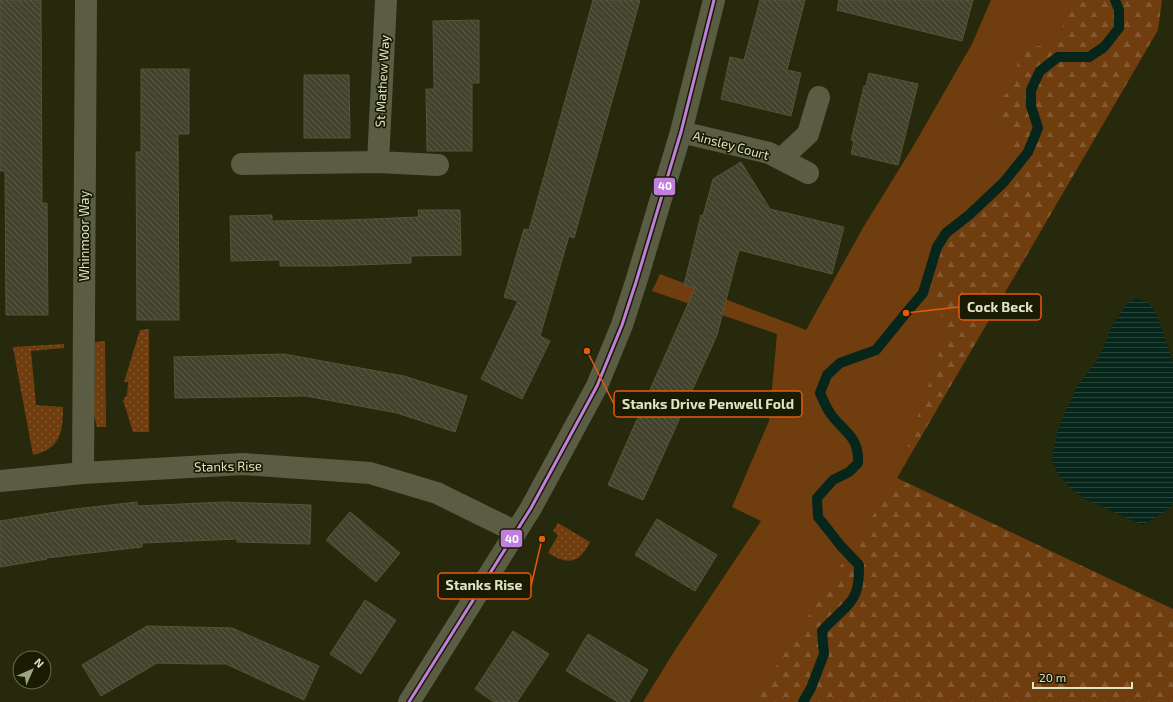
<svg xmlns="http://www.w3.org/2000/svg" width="1173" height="702" font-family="'Exo 2',sans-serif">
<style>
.grass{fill:url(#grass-dots)}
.forest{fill:url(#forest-firs)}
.green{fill:#703d0f}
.water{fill:url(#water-rules)}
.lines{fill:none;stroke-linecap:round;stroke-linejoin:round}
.stream{stroke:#06251b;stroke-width:10}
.building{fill:url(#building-back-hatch);stroke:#555438}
.minor{stroke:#5a5d44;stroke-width:22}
.bus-1-casing{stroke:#191b02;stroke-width:6}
.bus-1{stroke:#c07fdc;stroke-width:3}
.labels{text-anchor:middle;stroke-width:3.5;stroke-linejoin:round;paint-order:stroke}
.street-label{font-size:13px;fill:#dfe4c3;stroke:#191b02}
.leader{fill:none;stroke:#e8590c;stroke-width:1.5}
.callout-dot{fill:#e8590c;stroke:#191b02;stroke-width:1.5}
.callout{fill:#191b02;stroke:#e8590c;stroke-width:1.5}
.callout-label{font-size:14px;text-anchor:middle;font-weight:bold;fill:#dfe4c3}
.line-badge{stroke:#191b02;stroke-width:1.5}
.badge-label{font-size:11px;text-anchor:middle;font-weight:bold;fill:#fff}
</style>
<defs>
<pattern id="grass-dots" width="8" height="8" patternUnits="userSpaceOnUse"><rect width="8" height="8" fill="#703d0f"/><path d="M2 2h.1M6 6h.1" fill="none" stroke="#845930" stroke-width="1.8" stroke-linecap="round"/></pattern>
<pattern id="forest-firs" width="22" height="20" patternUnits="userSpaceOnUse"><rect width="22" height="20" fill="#703d0f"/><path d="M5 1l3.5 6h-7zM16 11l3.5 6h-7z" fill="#845930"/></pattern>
<pattern id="water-rules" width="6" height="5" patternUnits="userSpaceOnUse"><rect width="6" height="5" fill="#06251b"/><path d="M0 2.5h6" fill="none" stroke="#2a443a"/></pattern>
<pattern id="building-back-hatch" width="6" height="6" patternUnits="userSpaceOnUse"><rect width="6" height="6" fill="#43432d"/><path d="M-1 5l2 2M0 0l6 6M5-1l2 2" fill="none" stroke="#5e5e4a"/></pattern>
</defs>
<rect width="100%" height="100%" fill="#26290c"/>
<path class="grass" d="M 149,329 L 149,432 L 133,432 L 123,400 L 127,395 L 128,382 L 124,382 L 140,330 Z
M 105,341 L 106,427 L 97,427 L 94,415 L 95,342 Z
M 64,344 L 64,348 L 31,351 L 36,405 L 63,407 C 63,431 61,449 33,455 L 13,347 Z
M 558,523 L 590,542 C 579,564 568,565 548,553 L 558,535 L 553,531 Z"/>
<path class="forest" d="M 991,0 L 1162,0 L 1158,30 L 897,478 L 1173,609 L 1173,702 L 680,702 L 755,576 Z"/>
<path class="green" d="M 991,0 L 1070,0 L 1062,29 L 1049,46 L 1028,46 L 1017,59 C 1019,81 1015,88 997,101 L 1001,120 L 1012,138 L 1014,154 L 1009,181 L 990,196 L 971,207 L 939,236 L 923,264 L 947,330 L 897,478 L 753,702 L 643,702 L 675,650 L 761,521 L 732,507 L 769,421 L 777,334 L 652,291 L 660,274 L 806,330 L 864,226 L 911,150 L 972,44 Z"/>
<path class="water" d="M 1138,298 L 1148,303 L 1156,313 L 1173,362 L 1173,501 L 1170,508 L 1143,525 L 1089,501 L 1072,490 L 1057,473 L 1052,458 L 1058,429 L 1077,386 L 1097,361 L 1114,322 L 1128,303 Z"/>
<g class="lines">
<path class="stream" d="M 803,702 L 811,688 L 824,654 L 822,631 C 831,620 843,612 851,601 C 859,591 859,577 859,565 L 841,546 L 818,517 L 817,498 L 833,480 L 849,472 L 858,463 C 859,435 844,433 830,413 C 826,407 823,400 820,393 L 827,375 L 840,363 L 876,350 L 906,313 L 923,293 L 937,247 L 946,233 L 969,215 L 1004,182 L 1028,152 L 1038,128 L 1031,106 L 1031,90 L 1040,71 L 1058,57 L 1089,57 L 1104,47 L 1119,28 L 1119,10 L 1115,0"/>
</g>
<path class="building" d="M 0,0 L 41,0 L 42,203 L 47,203 L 48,315 L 6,315 L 5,171 L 0,171 Z
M 593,0 L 640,0 L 574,238 L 569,236 L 540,336 L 550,341 L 522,399 L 481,379 L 518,301 L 504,297 L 524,229 L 529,230 Z
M 760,0 L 805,0 L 787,70 L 801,73 L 791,116 L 721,99 L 730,57 L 744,60 Z
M 839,0 L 973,0 L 962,41 L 837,10 Z
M 479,20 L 479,83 L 472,83 L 472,151 L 427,151 L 426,89 L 434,89 L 433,21 Z
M 141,69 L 189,69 L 189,134 L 178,134 L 179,320 L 137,320 L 136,152 L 141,152 Z
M 869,73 L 918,84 L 898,165 L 851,154 L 854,141 L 851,140 L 855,124 L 864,86 L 866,86 Z
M 304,75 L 349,75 L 350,138 L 304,138 Z
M 741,162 L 770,209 L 844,227 L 832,274 L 739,250 L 717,335 L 643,500 L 608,485 L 695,288 L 684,285 L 701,215 L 703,216 L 713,179 Z
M 418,210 L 460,210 L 461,255 L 411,256 L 411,263 L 330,266 L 280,266 L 280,260 L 231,261 L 230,216 L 272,215 L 272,221 L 348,220 L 419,217 Z
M 284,354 L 404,376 L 467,396 L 455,432 L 397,413 L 306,396 L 175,398 L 174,357 Z
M 137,502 L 137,506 L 224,502 L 311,505 L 310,544 L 237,542 L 237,539 L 142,543 L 142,547 L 46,558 L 47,559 L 0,567 L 0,521 L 75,509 Z
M 350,512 L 400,553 L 376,582 L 326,540 Z
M 657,519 L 717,555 L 695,591 L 635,555 Z
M 365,600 L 396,620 L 361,674 L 330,654 Z
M 147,626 L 232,628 L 319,666 L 304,700 L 226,664 L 201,664 L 157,663 L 101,696 L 82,665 Z
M 513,631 L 549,654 L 517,702 L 494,702 L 475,689 Z
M 588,634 L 648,670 L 629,702 L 618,702 L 566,671 Z"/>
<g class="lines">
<path class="minor" d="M 681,132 L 769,153 L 808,173
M 781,159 L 808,134 L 819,97
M 378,162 L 438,165
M 242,164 L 378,162 L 386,0
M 83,473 L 86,0
M 0,481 L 83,473 L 243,464 L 370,473 L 437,493 L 516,532
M 409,702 L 531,508 L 597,386 L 622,325 L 636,282 L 681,132 L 714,0"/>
<defs>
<path id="bus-1" d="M 409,702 L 531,508 L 597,386 L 622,325 L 636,282 L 681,132 L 714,0"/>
</defs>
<use href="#bus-1" class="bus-1-casing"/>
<use href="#bus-1" class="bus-1"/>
</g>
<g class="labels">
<g class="street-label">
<text transform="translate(382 81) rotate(-87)" y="5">St Mathew Way</text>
<text transform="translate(731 145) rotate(15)" y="5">Ainsley Court</text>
<text transform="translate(84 236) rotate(-90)" y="5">Whinmoor Way</text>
<text transform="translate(228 466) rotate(-1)" y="5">Stanks Rise</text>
</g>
</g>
<path class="leader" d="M906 313L959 307M587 351L614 404M542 539L531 586"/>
<g class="callout-dot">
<circle cx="906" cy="313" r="4"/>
<circle cx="587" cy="351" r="4"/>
<circle cx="542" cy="539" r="4"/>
</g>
<g class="callout">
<rect x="959" y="294" width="82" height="26" rx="4"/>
<rect x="614" y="391" width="188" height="26" rx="4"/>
<rect x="438" y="573" width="93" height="26" rx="4"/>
</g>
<g class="callout-label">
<text x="1000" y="312">Cock Beck</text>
<text x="708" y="409">Stanks Drive Penwell Fold</text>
<text x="484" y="590">Stanks Rise</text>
</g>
<g class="line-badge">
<rect x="653" y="177" width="23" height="19" rx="4" fill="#c07fdc"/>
<rect x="500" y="529" width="23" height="19" rx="4" fill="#c07fdc"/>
</g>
<g class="badge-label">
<text x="665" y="190">40</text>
<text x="512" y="543">40</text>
</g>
<g transform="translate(32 670) rotate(45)"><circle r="19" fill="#191b02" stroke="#686b4f"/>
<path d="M0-3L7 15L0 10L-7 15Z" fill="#9ea383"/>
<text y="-6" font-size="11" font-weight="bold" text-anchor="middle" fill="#dfe4c3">N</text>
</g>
<path d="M1033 682v6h99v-6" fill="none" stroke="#dfe4c3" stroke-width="2"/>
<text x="1039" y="682" font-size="12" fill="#dfe4c3" stroke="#191b02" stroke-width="3" paint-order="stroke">20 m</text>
</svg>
